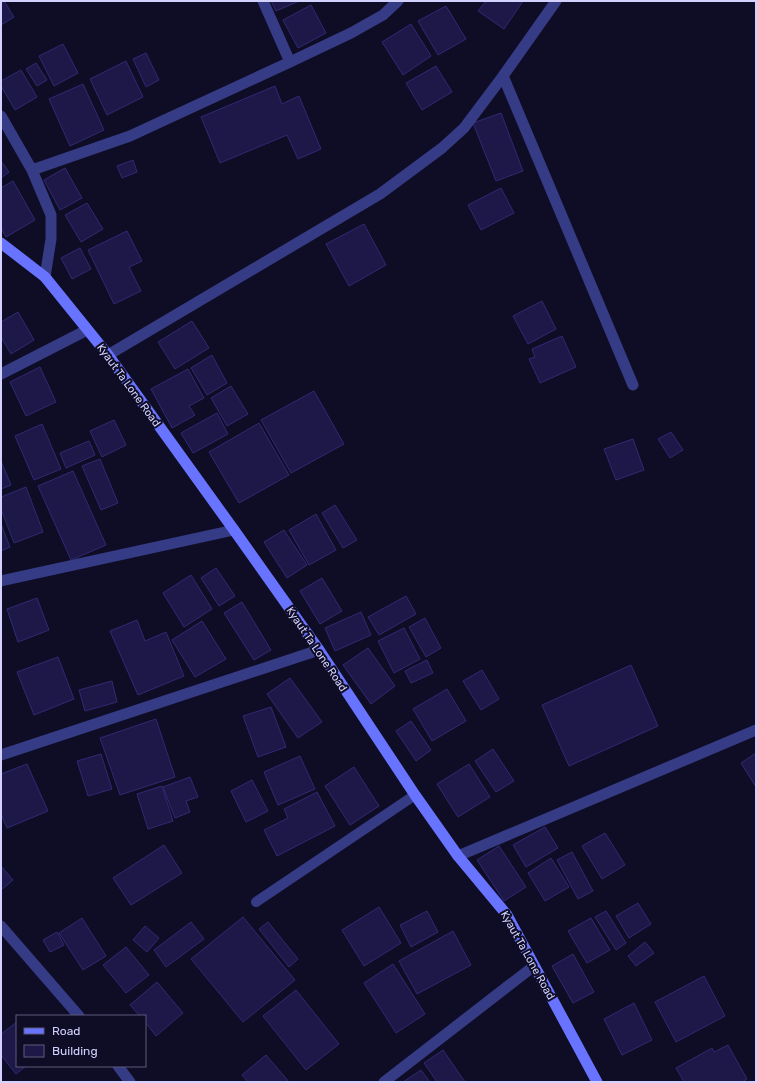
<svg xmlns="http://www.w3.org/2000/svg" width="757" height="1083" font-family="Rubik,sans-serif">
<style>
.building{fill:#1d1847;stroke:#312974}
.lines{fill:none;stroke-linecap:round;stroke-linejoin:round}
.service{stroke:#363b86;stroke-width:10}
.minor{stroke:#363b86;stroke-width:11}
.secondary{stroke:#6873ff;stroke-width:11}
.labels{text-anchor:middle;stroke-width:4;stroke-linejoin:round;paint-order:stroke}
.street-label{font-size:11px;fill:#d2d1ff;stroke:#0f0d25}
</style>
<rect width="100%" height="100%" fill="#0f0d25"/>
<path class="building" d="M 1,1 L 4,1 L 14,17 L 1,25 Z
M 271,1 L 299,1 L 276,11 Z
M 486,1 L 523,1 L 504,29 L 478,11 Z
M 311,5 L 326,33 L 298,48 L 283,20 Z
M 446,6 L 466,39 L 438,55 L 418,21 Z
M 411,24 L 431,56 L 403,75 L 382,42 Z
M 63,44 L 78,73 L 54,86 L 39,56 Z
M 146,53 L 159,80 L 146,87 L 133,59 Z
M 126,61 L 143,97 L 107,115 L 90,79 Z
M 36,63 L 47,80 L 37,86 L 26,69 Z
M 436,66 L 452,92 L 422,110 L 406,83 Z
M 21,70 L 37,97 L 15,110 L 1,86 L 1,81 Z
M 83,84 L 104,130 L 70,146 L 49,99 Z
M 275,86 L 282,104 L 299,96 L 321,149 L 298,159 L 287,135 L 220,163 L 201,117 Z
M 501,113 L 523,171 L 496,181 L 473,123 Z
M 133,160 L 137,172 L 122,178 L 117,166 Z
M 1,161 L 9,172 L 1,178 Z
M 65,168 L 82,198 L 60,210 L 44,180 Z
M 13,181 L 35,220 L 6,237 L 1,228 L 1,188 Z
M 501,188 L 514,213 L 481,230 L 468,205 Z
M 87,203 L 103,229 L 81,242 L 65,215 Z
M 364,224 L 386,265 L 349,286 L 326,244 Z
M 127,231 L 142,261 L 129,267 L 141,291 L 114,304 L 88,250 Z
M 80,248 L 91,269 L 72,279 L 61,258 Z
M 542,301 L 556,329 L 528,344 L 513,316 Z
M 18,312 L 34,340 L 11,354 L 1,337 L 1,322 Z
M 192,321 L 209,348 L 175,369 L 158,342 Z
M 562,336 L 576,367 L 540,383 L 529,359 L 535,357 L 532,349 Z
M 212,355 L 227,383 L 207,395 L 191,368 Z
M 40,367 L 56,402 L 26,416 L 10,382 Z
M 188,369 L 204,398 L 189,406 L 195,415 L 172,428 L 151,389 Z
M 231,386 L 248,414 L 227,426 L 211,398 Z
M 314,391 L 344,444 L 291,473 L 261,420 Z
M 217,413 L 228,434 L 193,453 L 181,433 Z
M 114,420 L 126,445 L 102,457 L 90,431 Z
M 259,423 L 289,475 L 239,503 L 209,452 Z
M 42,424 L 61,469 L 34,480 L 15,436 Z
M 671,432 L 683,450 L 670,458 L 658,439 Z
M 633,439 L 644,470 L 616,480 L 604,449 Z
M 89,441 L 95,455 L 66,468 L 60,453 Z
M 100,459 L 118,503 L 101,510 L 82,466 Z
M 1,461 L 11,485 L 1,489 Z
M 73,471 L 106,545 L 71,560 L 38,486 Z
M 26,487 L 43,532 L 14,543 L 1,509 L 1,497 Z
M 335,505 L 357,540 L 343,548 L 322,513 Z
M 316,514 L 336,550 L 309,565 L 289,530 Z
M 1,524 L 10,547 L 1,551 Z
M 284,530 L 307,565 L 287,578 L 264,542 Z
M 216,568 L 235,596 L 219,606 L 201,578 Z
M 191,575 L 212,609 L 184,627 L 163,593 Z
M 322,578 L 342,611 L 320,624 L 300,591 Z
M 406,596 L 416,614 L 379,635 L 368,617 Z
M 37,598 L 49,630 L 18,642 L 7,609 Z
M 242,602 L 271,650 L 254,660 L 224,613 Z
M 361,612 L 371,635 L 335,651 L 325,628 Z
M 425,618 L 441,648 L 426,657 L 409,627 Z
M 137,620 L 145,641 L 166,632 L 184,676 L 138,695 L 110,631 Z
M 202,621 L 226,659 L 195,677 L 172,640 Z
M 404,628 L 420,659 L 394,673 L 378,641 Z
M 368,648 L 395,686 L 371,704 L 343,665 Z
M 58,657 L 74,699 L 34,715 L 17,672 Z
M 427,660 L 433,673 L 411,683 L 405,671 Z
M 631,665 L 658,726 L 569,766 L 542,705 Z
M 482,670 L 499,699 L 481,710 L 463,681 Z
M 290,678 L 322,722 L 298,738 L 267,694 Z
M 112,681 L 117,702 L 85,711 L 79,690 Z
M 447,689 L 466,721 L 432,741 L 413,709 Z
M 271,707 L 286,747 L 258,757 L 243,716 Z
M 156,719 L 175,777 L 120,795 L 100,738 Z
M 411,721 L 431,750 L 416,761 L 396,731 Z
M 493,749 L 514,781 L 496,792 L 475,761 Z
M 756,753 L 756,787 L 741,763 Z
M 101,754 L 112,789 L 88,796 L 77,761 Z
M 300,756 L 315,789 L 278,805 L 264,772 Z
M 27,764 L 48,811 L 7,828 L 1,814 L 1,774 Z
M 469,764 L 490,797 L 458,817 L 437,784 Z
M 354,767 L 379,806 L 350,825 L 325,786 Z
M 190,777 L 198,797 L 186,801 L 190,812 L 175,818 L 163,787 Z
M 252,780 L 268,811 L 246,822 L 231,791 Z
M 162,786 L 173,821 L 148,829 L 137,794 Z
M 317,792 L 335,826 L 277,856 L 264,830 L 288,818 L 284,809 Z
M 545,827 L 558,848 L 526,867 L 513,845 Z
M 605,833 L 625,865 L 602,879 L 582,846 Z
M 164,845 L 182,873 L 131,905 L 113,878 Z
M 499,846 L 526,887 L 504,901 L 477,860 Z
M 572,852 L 593,891 L 578,899 L 557,860 Z
M 551,858 L 569,887 L 545,901 L 528,873 Z
M 1,866 L 13,880 L 1,890 Z
M 638,903 L 651,924 L 629,938 L 616,916 Z
M 379,907 L 401,943 L 364,966 L 342,930 Z
M 427,911 L 438,932 L 411,947 L 400,925 Z
M 606,911 L 626,943 L 616,950 L 595,917 Z
M 243,917 L 295,980 L 243,1022 L 191,959 Z
M 82,918 L 106,956 L 83,970 L 59,933 Z
M 591,918 L 610,950 L 587,963 L 568,931 Z
M 191,922 L 204,939 L 166,967 L 154,950 Z
M 268,922 L 298,959 L 289,967 L 259,929 Z
M 145,926 L 159,938 L 147,952 L 133,940 Z
M 453,931 L 471,965 L 417,994 L 399,961 Z
M 57,932 L 64,945 L 50,952 L 43,940 Z
M 645,942 L 654,953 L 636,966 L 628,956 Z
M 126,947 L 149,975 L 126,993 L 103,965 Z
M 573,954 L 594,992 L 573,1003 L 552,966 Z
M 393,964 L 425,1014 L 396,1033 L 364,983 Z
M 704,976 L 725,1016 L 676,1042 L 655,1002 Z
M 157,982 L 183,1013 L 156,1036 L 145,1022 L 145,1016 L 140,1016 L 130,1005 Z
M 296,990 L 339,1044 L 306,1070 L 263,1016 Z
M 634,1003 L 652,1040 L 622,1055 L 604,1019 Z
M 17,1022 L 17,1066 L 26,1066 L 16,1074 L 1,1055 L 1,1034 Z
M 728,1045 L 747,1079 L 742,1082 L 684,1082 L 676,1068 L 712,1048 L 714,1052 Z
M 443,1050 L 465,1082 L 437,1082 L 424,1063 Z
M 266,1055 L 289,1082 L 248,1082 L 242,1075 Z
M 421,1070 L 430,1082 L 403,1082 Z"/>
<g class="lines">
<path class="service" d="M 256,902 L 415,795"/>
<path class="minor" d="M 263,1 L 290,62
M 503,76 L 633,385
M 1,116 L 32,170 L 51,215 L 51,239 L 45,277
M 32,170 L 130,136 L 290,62 L 351,33 L 383,15 L 398,1
M 108,355 L 380,194 L 442,148 L 464,128 L 503,76 L 556,1
M 1,374 L 87,330
M 1,581 L 234,530
M 1,755 L 319,650
M 458,856 L 756,730
M 1,926 L 79,1016
M 118,1066 L 130,1082
M 384,1082 L 534,966"/>
<path class="secondary" d="M 1,243 L 45,277 L 108,355 L 234,530 L 319,650 L 415,795 L 458,856 L 507,915 L 597,1082"/>
</g>
<g class="labels">
<g class="street-label">
<text transform="translate(129 385) rotate(54)" y="4">Kyaut Ta Lone Road</text>
<text transform="translate(317 649) rotate(56)" y="4">Kyaut Ta Lone Road</text>
<text transform="translate(528 955) rotate(61)" y="4">Kyaut Ta Lone Road</text>
</g>
</g>
<rect width="757" height="1083" fill="none" stroke="#d2d1ff" stroke-width="4"/>
<rect x="16" y="1015" width="130" height="52" fill="#0f0d25" stroke="#5d5b7c"/>
<rect x="24" y="1028" width="20" height="6" fill="#6873ff" stroke="#5d5b7c"/>
<text x="52" y="1035" font-size="12" fill="#d2d1ff">Road</text>
<rect x="24" y="1045" width="20" height="12" fill="#1d1847" stroke="#5d5b7c"/>
<text x="52" y="1055" font-size="12" fill="#d2d1ff">Building</text>
</svg>
